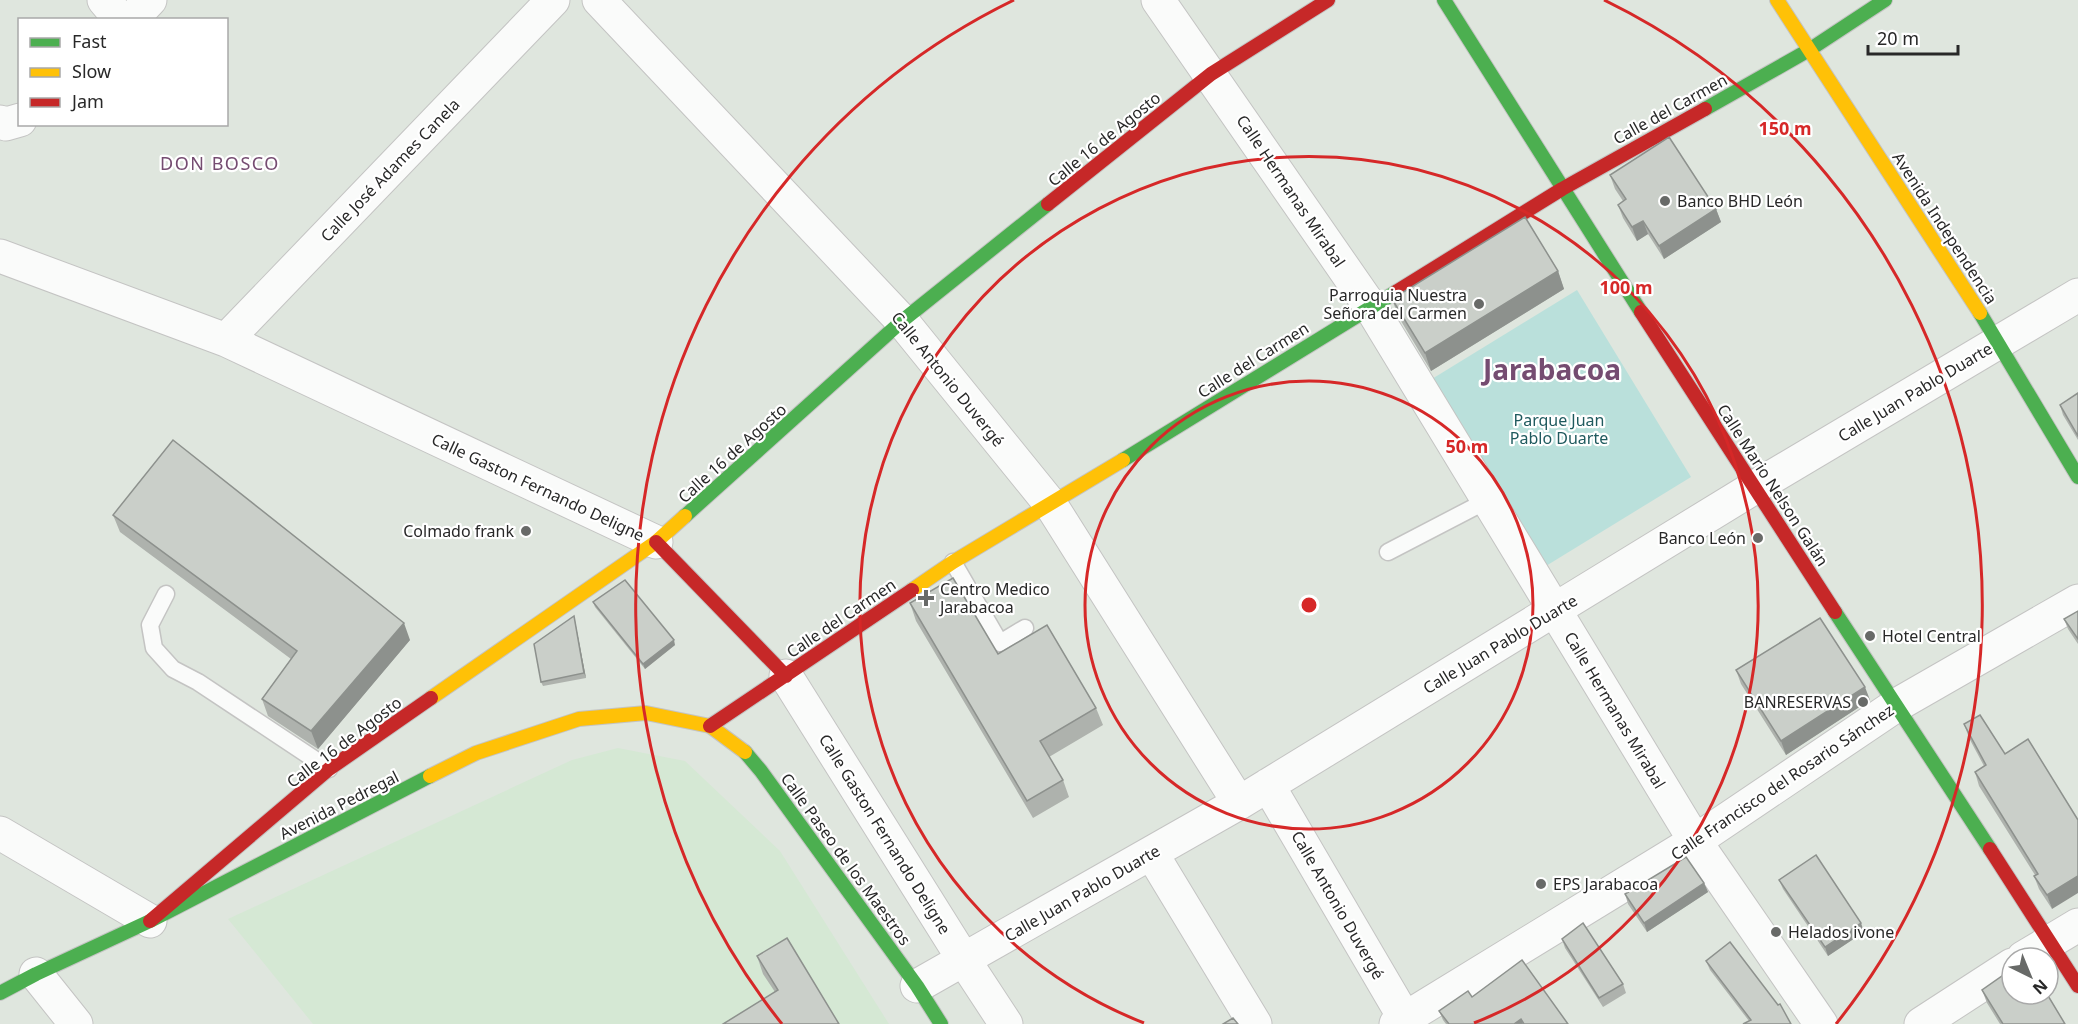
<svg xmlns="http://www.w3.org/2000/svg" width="2078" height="1024" font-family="'Noto Sans',sans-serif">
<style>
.education{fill:#d5e8d4}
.green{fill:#bae0db}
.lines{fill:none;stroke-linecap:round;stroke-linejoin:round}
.lane-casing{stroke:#c4c4c3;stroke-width:19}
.street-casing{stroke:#c4c4c3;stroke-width:35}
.fast-casing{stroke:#c4c4c3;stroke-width:16}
.slow-casing{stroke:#c4c4c3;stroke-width:16}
.jam-casing{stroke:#c4c4c3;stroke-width:16}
.lane{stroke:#fafbfa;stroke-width:16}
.street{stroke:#fafbfa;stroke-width:33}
.fast{stroke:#4caf50;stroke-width:14}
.slow{stroke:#ffc107;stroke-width:14}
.jam{stroke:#c62828;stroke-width:14}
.wall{fill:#aeb2ad}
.shaded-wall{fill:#8d918d}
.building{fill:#cacfc9;stroke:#8d918d;stroke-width:1.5}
.ring{fill:none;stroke:#d62828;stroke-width:3}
.poi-dot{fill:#686a68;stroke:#fff;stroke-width:2}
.labels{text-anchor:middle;stroke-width:4.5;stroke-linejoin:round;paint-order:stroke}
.street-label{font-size:16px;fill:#282828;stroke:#fff}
.poi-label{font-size:16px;fill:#282828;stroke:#fff;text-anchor:start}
.park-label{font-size:16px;fill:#1f5a5e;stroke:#fff}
.neighbourhood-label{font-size:18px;letter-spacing:1.5px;fill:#754c71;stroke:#fff}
.town-label{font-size:28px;font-weight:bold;fill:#754c71;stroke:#fff}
.centre{fill:#d62828;stroke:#fff;stroke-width:3}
.ring-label{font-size:18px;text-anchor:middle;font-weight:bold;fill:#d62828;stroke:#fff;stroke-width:4.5;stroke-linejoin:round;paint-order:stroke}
</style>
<rect width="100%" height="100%" fill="#dfe6de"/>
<path class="education" d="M 618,748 L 685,761 L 780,851 L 889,1024 L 313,1024 L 228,919 L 572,760 Z"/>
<path class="green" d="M 1577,290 L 1691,477 L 1541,569 L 1427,382 Z"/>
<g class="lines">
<defs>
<path id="lane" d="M 1388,552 L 1488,500
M 953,562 L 1000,643 L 1025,628
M 166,594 L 150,625 L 154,648 L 173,669 L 198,682 L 329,769"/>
<path id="street" d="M 104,0 L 121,20
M 599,0 L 902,321 L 1051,505 L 1239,803
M 1158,0 L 1370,306 L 1695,841 L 1821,1024
M 131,20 L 150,0
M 0,122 L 6,124 L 20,120
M 0,256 L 226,340 L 656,542
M 226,340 L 553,0
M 786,676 L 964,960 L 1006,1024
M 1268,785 L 1408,1024
M 0,833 L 150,921
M 1152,854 L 1255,1024
M 2023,958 L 2078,925
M 36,974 L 76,1024
M 917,986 L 1239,803 L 1755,487 L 2078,295
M 1396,1024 L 1695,841 L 1895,706 L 2078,601
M 1921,1024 L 2012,965"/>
<path id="fast" d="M 1444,0 L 1641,312
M 1705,109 L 1809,50 L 1885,0
M 1980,313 L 2078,477
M 1123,460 L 1396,292
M 685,516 L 902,321 L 1048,204
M 1835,612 L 1990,849
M 745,752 L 761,771 L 917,986 L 941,1024
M 0,993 L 36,974 L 150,921 L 430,776"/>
<path id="slow" d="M 1777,0 L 1980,313
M 912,590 L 953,562 L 1123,460
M 431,698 L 656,542 L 685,516
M 430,776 L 476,753 L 579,719 L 646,713 L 710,726 L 745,752"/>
<path id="jam" d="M 1048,204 L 1211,74 L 1328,0
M 1396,292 L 1562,189 L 1705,109
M 1641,312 L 1835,612
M 656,542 L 786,676
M 710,726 L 912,590
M 1990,849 L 2078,986
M 150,921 L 329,769 L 431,698"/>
</defs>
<use href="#lane" class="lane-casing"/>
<use href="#street" class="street-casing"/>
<use href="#fast" class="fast-casing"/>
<use href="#slow" class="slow-casing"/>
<use href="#jam" class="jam-casing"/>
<use href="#lane" class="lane"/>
<use href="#street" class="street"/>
<use href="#fast" class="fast"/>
<use href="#slow" class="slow"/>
<use href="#jam" class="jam"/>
</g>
<path class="wall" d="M 1610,175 L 1716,209 L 1721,222 L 1664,259 L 1648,234 L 1637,241 L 1623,218 L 1618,205 L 1623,201 L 1615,189 Z
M 1558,271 L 1564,289 L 1431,371 L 1398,316 L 1392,299 Z
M 2078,393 L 2078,440 L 2063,415 L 2060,405 Z
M 113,515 L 410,640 L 318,749 L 268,716 L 262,699 L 291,659 L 120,532 Z
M 593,602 L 675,645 L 645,669 L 595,607 Z
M 910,603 L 998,654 L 1096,708 L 1103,725 L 1049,757 L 1063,780 L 1069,797 L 1033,818 L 916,621 Z
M 2078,611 L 2078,644 L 2068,629 L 2064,619 Z
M 574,616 L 575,621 L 586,678 L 543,686 L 541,682 Z
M 1736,670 L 1870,700 L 1786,755 L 1741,684 Z
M 1964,724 L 2005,754 L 2052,909 L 2039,889 L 2034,876 L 2035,875 L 1979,786 L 1975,772 L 1984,766 L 1969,738 Z
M 1779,880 L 1864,932 L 1828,956 L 1783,889 Z
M 1704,883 L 1708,892 L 1647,932 L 1628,904 L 1625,894 Z
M 1562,939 L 1623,984 L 1626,993 L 1603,1007 L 1565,948 Z
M 757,956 L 839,1024 L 775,992 L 763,974 Z
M 1706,961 L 1778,1005 L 1749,1021 L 1710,970 Z
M 1982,990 L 2065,1024 L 2000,1024 L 1987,1003 Z
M 1472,997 L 1568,1024 L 1446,1024 L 1443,1020 L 1439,1011 Z"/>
<path class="shaded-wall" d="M 1716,209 L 1721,222 L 1664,259 L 1659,246 Z
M 1643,221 L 1648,234 L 1637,241 L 1632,227 Z
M 1558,271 L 1564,289 L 1431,371 L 1425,353 Z
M 574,616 L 575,621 L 586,678 L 584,673 Z
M 404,623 L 410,640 L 318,749 L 311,731 Z
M 674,640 L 675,645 L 645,669 L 643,664 Z
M 1865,687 L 1870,700 L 1786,755 L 1781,741 Z
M 2078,876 L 2078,893 L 2052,909 L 2047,895 Z
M 1704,883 L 1708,892 L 1647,932 L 1644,923 Z
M 1861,923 L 1864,932 L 1828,956 L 1825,947 Z
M 1521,1019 L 1523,1024 L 1514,1024 Z"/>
<path class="building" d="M 1669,137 L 1716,209 L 1659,246 L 1643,221 L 1632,227 L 1618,205 L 1626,199 L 1610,175 Z
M 1525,217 L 1558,271 L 1425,353 L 1392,299 Z
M 2078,393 L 2078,436 L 2060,405 Z
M 173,440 L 404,623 L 311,731 L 262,699 L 297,651 L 113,515 Z
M 953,578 L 998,654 L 1047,625 L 1096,708 L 1040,741 L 1063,780 L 1027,801 L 910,603 Z
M 625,580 L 674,640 L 643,664 L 593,602 Z
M 2078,611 L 2078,639 L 2064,619 Z
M 574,616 L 584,673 L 541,682 L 534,644 Z
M 1820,618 L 1865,687 L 1781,741 L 1736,670 Z
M 1980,715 L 2005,754 L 2028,739 L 2078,820 L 2078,876 L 2047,895 L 2034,876 L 2038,874 L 1975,772 L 1986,765 L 1964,724 Z
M 1816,855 L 1861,923 L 1825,947 L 1779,880 Z
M 1686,857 L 1704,883 L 1644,923 L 1625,894 Z
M 1583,923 L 1623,984 L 1599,998 L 1562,939 Z
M 787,938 L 839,1024 L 723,1024 L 778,990 L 757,956 Z
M 1730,942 L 1778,1005 L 1780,1004 L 1791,1024 L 1743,1024 L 1751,1020 L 1706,961 Z
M 1522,960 L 1568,1024 L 1524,1024 L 1521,1019 L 1514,1024 L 1449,1024 L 1439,1011 L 1468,991 L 1472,997 Z
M 2012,969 L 2012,994 L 2047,994 L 2065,1024 L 2003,1024 L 1982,990 Z
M 1233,1018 L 1238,1024 L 1223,1024 Z"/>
<g class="ring">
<circle cx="1309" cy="605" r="224"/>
<path d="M1144 1023A449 449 0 1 1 1474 1023"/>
<path d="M782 1024A673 673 0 0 1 1014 0M1604 0A673 673 0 0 1 1836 1024"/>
</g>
<g class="poi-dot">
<circle cx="1665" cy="201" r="6"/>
<circle cx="1479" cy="304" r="6"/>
<circle cx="526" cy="531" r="6"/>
<circle cx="1758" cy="538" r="6"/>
<path d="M923 589h6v6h6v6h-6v6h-6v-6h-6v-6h6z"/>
<circle cx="1870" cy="636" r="6"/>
<circle cx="1863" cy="702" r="6"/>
<circle cx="1541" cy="884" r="6"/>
<circle cx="1776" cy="932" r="6"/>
</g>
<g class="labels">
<g class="street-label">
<text transform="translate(1670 109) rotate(-29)" y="6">Calle del Carmen</text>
<text transform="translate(1104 139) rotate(-39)" y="6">Calle 16 de Agosto</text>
<text transform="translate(390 170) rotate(-46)" y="6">Calle José Adames Canela</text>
<text transform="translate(1291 191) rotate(56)" y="6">Calle Hermanas Mirabal</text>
<text transform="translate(1945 228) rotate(57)" y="6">Avenida Independencia</text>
<text transform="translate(1253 360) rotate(-32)" y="6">Calle del Carmen</text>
<text transform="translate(948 379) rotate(51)" y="6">Calle Antonio Duvergé</text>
<text transform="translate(1915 392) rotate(-31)" y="6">Calle Juan Pablo Duarte</text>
<text transform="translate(732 453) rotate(-42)" y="6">Calle 16 de Agosto</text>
<text transform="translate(1773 485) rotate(57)" y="6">Calle Mario Nelson Galán</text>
<text transform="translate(538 487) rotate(25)" y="6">Calle Gaston Fernando Deligne</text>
<text transform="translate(841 618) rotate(-34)" y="6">Calle del Carmen</text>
<text transform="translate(1500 644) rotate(-31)" y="6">Calle Juan Pablo Duarte</text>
<text transform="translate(1615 710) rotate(59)" y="6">Calle Hermanas Mirabal</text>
<text transform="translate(344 742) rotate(-37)" y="6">Calle 16 de Agosto</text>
<text transform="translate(1782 782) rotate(-34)" y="6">Calle Francisco del Rosario Sánchez</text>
<text transform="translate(339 805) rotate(-27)" y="6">Avenida Pedregal</text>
<text transform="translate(885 834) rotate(58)" y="6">Calle Gaston Fernando Deligne</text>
<text transform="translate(846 859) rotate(54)" y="6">Calle Paseo de los Maestros</text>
<text transform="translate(1082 893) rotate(-30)" y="6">Calle Juan Pablo Duarte</text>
<text transform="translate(1338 905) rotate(60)" y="6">Calle Antonio Duvergé</text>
</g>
<g class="poi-label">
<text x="1677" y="207">Banco BHD León</text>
<text x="1467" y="301" text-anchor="end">Parroquia Nuestra<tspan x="1467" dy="18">Señora del Carmen</tspan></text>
<text x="514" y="537" text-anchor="end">Colmado frank</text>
<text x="1746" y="544" text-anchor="end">Banco León</text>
<text x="940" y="595">Centro Medico<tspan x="940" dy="18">Jarabacoa</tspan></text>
<text x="1882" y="642">Hotel Central</text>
<text x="1851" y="708" text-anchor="end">BANRESERVAS</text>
<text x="1553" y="890">EPS Jarabacoa</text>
<text x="1788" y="938">Helados ivone</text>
</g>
<g class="park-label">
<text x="1559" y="426">Parque Juan<tspan x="1559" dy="18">Pablo Duarte</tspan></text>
</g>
<g class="neighbourhood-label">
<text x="220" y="170">DON BOSCO</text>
</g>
<g class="town-label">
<text x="1552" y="380">Jarabacoa</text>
</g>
</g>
<circle cx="1309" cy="605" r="9" class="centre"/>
<g class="ring-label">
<text x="1785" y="135">150 m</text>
<text x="1626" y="294">100 m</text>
<text x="1467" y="453">50 m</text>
</g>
<rect x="18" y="18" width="210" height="108" fill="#ffffff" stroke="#a9a9a9" stroke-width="1.5"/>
<rect x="30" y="38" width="30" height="9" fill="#4caf50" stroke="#a9a9a9" stroke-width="1.5"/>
<text x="72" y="48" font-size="18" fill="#282828">Fast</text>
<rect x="30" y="68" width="30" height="9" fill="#ffc107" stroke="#a9a9a9" stroke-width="1.5"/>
<text x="72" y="78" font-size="18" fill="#282828">Slow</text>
<rect x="30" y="98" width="30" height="9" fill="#c62828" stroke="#a9a9a9" stroke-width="1.5"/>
<text x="72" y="108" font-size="18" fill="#282828">Jam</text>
<g transform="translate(2030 976) rotate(137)"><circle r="28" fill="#ffffff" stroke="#a9a9a9" stroke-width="1.5"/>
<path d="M0-4.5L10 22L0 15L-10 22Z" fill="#686a68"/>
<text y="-9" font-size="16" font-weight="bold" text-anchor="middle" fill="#282828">N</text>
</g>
<path d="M1868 45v9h90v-9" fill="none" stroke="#282828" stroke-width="3"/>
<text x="1877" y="45" font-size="18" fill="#282828" stroke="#ffffff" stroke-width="4.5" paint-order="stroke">20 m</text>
</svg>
